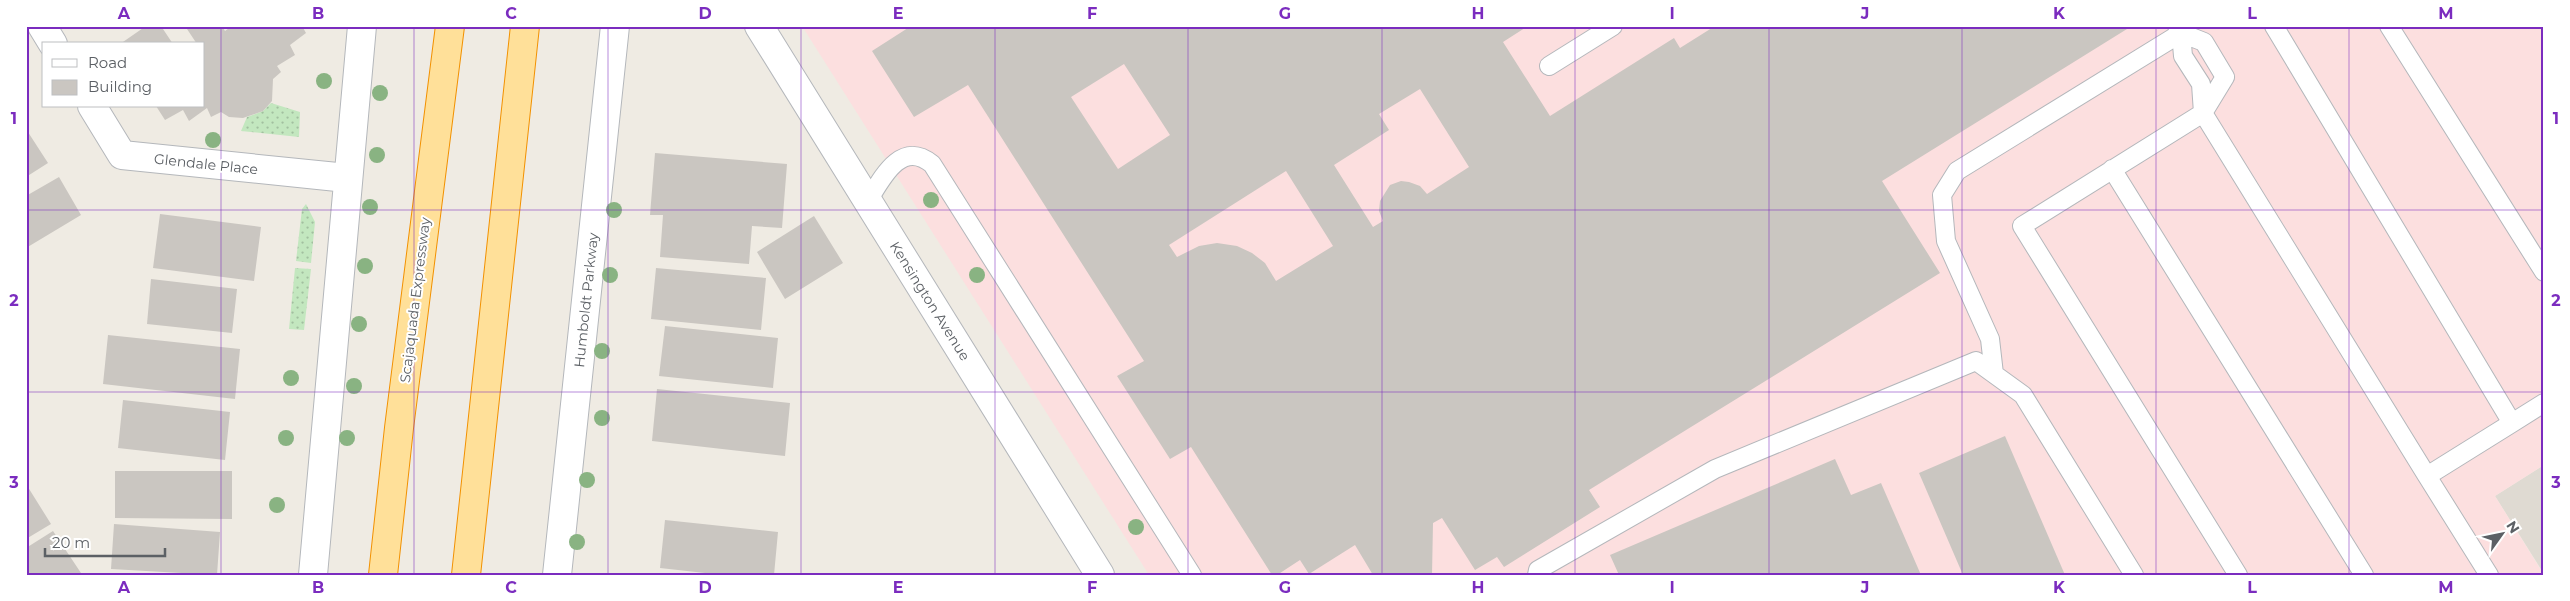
<svg xmlns="http://www.w3.org/2000/svg" width="2570" height="601" font-family="Montserrat,sans-serif">
<style>
.education{fill:#dfdad2}
.medical{fill:#fcdfdf}
.grass{fill:url(#grass-dots)}
.building{fill:#cac6c1;fill-rule:evenodd}
.lines{fill:none;stroke-linecap:round;stroke-linejoin:round}
.service-casing{stroke:#b4b7bb;stroke-width:20}
.minor-casing{stroke:#b4b7bb;stroke-width:30}
.tertiary-casing{stroke:#b4b7bb;stroke-width:30}
.trunk-casing{stroke:#f29100;stroke-width:30}
.service{stroke:#fff;stroke-width:18}
.minor{stroke:#fff;stroke-width:28}
.tertiary{stroke:#fff;stroke-width:28}
.trunk{stroke:#ffe099;stroke-width:28}
.tree{fill:#89b382}
.grid{fill:none;stroke:#7b2cbf;stroke-width:1;stroke-opacity:0.55}
.labels{text-anchor:middle;stroke-width:4;stroke-linejoin:round;paint-order:stroke}
.street-label{font-size:14px;fill:#5c6065;stroke:#fff}
.neatline{fill:none;stroke:#7b2cbf;stroke-width:2}
.grid-label{font-size:16px;text-anchor:middle;font-weight:bold;fill:#7b2cbf}
</style>
<defs>
<pattern id="grass-dots" width="8" height="8" patternUnits="userSpaceOnUse" patternTransform="scale(1.25)"><rect width="8" height="8" fill="#c3e7bf"/><path d="M2 2h.1M6 6h.1" fill="none" stroke="#a2bf9f" stroke-width="1.8" stroke-linecap="round"/></pattern>
</defs>
<rect width="100%" height="100%" fill="#efebe3"/>
<path class="education" d="M 2544,465 L 2544,574 L 2495,496 Z"/>
<path class="medical" d="M 802,26 L 2544,26 L 2544,465 L 2495,496 L 2544,575 L 1149,575 Z"/>
<path class="grass" d="M 271,103 L 300,112 L 299,137 L 241,131 L 247,117 L 263,111 Z
M 306,204 L 315,222 L 311,263 L 296,261 L 302,209 Z
M 295,268 L 311,269 L 304,330 L 289,329 Z"/>
<path class="building" d="M 146,26 L 161,26 L 173,44 L 120,44 Z
M 193,26 L 222,26 L 225,31 L 232,26 L 302,26 L 306,33 L 290,45 L 295,55 L 277,66 L 281,72 L 273,79 L 272,101 L 263,111 L 243,118 L 229,117 L 221,112 L 211,117 L 207,108 L 189,121 L 183,110 L 165,120 L 156,106 L 204,106 L 204,44 L 197,44 L 187,29 Z
M 911,26 L 1528,26 L 1503,42 L 1550,116 L 1674,38 L 1680,48 L 1715,26 L 2128,26 L 2127,29 L 1882,181 L 1940,273 L 1589,490 L 1600,507 L 1504,567 L 1497,557 L 1475,570 L 1442,518 L 1433,523 L 1432,575 L 1373,575 L 1355,545 L 1309,574 L 1300,560 L 1277,575 L 1272,575 L 1191,447 L 1170,459 L 1117,376 L 1144,361 L 968,85 L 914,117 L 872,51 ZM 1124,64 L 1170,135 L 1118,169 L 1071,97 ZM 1420,89 L 1469,167 L 1427,194 L 1420,186 L 1409,182 L 1401,181 L 1390,185 L 1380,201 L 1379,211 L 1383,221 L 1373,227 L 1334,165 L 1389,130 L 1379,114 ZM 1286,171 L 1333,246 L 1276,281 L 1265,263 L 1252,253 L 1237,246 L 1217,243 L 1199,246 L 1177,257 L 1169,245 Z
M 26,129 L 48,163 L 26,177 Z
M 655,153 L 787,164 L 782,228 L 752,226 L 749,264 L 660,257 L 663,215 L 650,215 Z
M 59,177 L 81,215 L 26,248 L 26,196 Z
M 160,214 L 261,227 L 254,281 L 153,268 Z
M 814,216 L 843,263 L 785,299 L 757,252 Z
M 656,268 L 766,278 L 761,330 L 651,319 Z
M 151,279 L 237,289 L 232,333 L 147,324 Z
M 665,326 L 778,338 L 773,388 L 659,376 Z
M 108,335 L 240,349 L 235,399 L 103,384 Z
M 657,389 L 790,403 L 785,456 L 652,441 Z
M 123,400 L 230,412 L 225,460 L 118,448 Z
M 2005,436 L 2065,575 L 1963,575 L 1919,473 Z
M 1835,459 L 1851,495 L 1881,483 L 1921,575 L 1619,575 L 1610,555 Z
M 115,471 L 232,471 L 232,519 L 115,518 Z
M 26,484 L 51,524 L 26,539 Z
M 665,520 L 778,532 L 774,575 L 723,575 L 660,568 Z
M 114,524 L 220,532 L 217,575 L 111,569 Z
M 53,531 L 81,573 L 79,575 L 26,575 L 26,548 Z"/>
<g class="lines">
<defs>
<path id="service" d="M 2177,26 L 2181,33 L 2183,56 L 2201,84 L 2203,113
M 2274,26 L 2512,423 L 2544,403
M 2389,26 L 2544,272
M 2181,33 L 2204,42 L 2225,77 L 2203,113
M 1549,66 L 1613,26
M 2112,169 L 2364,575
M 868,201 C 882,178 901,139 932,164 L 1192,575
M 1994,374 L 1990,339 L 1946,241 L 1942,195 L 1957,171 L 2181,33
M 1537,575 L 1538,570 L 1715,469 L 1976,361 L 2023,395 L 2134,575
M 2238,575 L 2022,226 L 2203,113 L 2427,476
M 2489,575 L 2427,476 L 2512,423"/>
<path id="minor" d="M 42,26 L 53,44
M 92,106 L 122,155 L 347,178
M 313,575 L 362,26
M 557,575 L 615,26"/>
<path id="tertiary" d="M 759,26 L 1100,575"/>
<path id="trunk" d="M 383,575 L 399,428 L 450,26
M 466,575 L 525,26"/>
</defs>
<use href="#service" class="service-casing"/>
<use href="#minor" class="minor-casing"/>
<use href="#tertiary" class="tertiary-casing"/>
<use href="#trunk" class="trunk-casing"/>
<use href="#service" class="service"/>
<use href="#minor" class="minor"/>
<use href="#tertiary" class="tertiary"/>
<use href="#trunk" class="trunk"/>
</g>
<g class="tree">
<circle cx="324" cy="81" r="8"/>
<circle cx="380" cy="93" r="8"/>
<circle cx="213" cy="140" r="8"/>
<circle cx="377" cy="155" r="8"/>
<circle cx="931" cy="200" r="8"/>
<circle cx="370" cy="207" r="8"/>
<circle cx="614" cy="210" r="8"/>
<circle cx="365" cy="266" r="8"/>
<circle cx="610" cy="275" r="8"/>
<circle cx="977" cy="275" r="8"/>
<circle cx="359" cy="324" r="8"/>
<circle cx="602" cy="351" r="8"/>
<circle cx="291" cy="378" r="8"/>
<circle cx="354" cy="386" r="8"/>
<circle cx="602" cy="418" r="8"/>
<circle cx="286" cy="438" r="8"/>
<circle cx="347" cy="438" r="8"/>
<circle cx="587" cy="480" r="8"/>
<circle cx="277" cy="505" r="8"/>
<circle cx="1136" cy="527" r="8"/>
<circle cx="577" cy="542" r="8"/>
</g>
<path class="grid" d="M 221,26 L 221,575M 414,26 L 414,575M 608,26 L 608,575M 801,26 L 801,575M 995,26 L 995,575M 1188,26 L 1188,575M 1382,26 L 1382,575M 1575,26 L 1575,575M 1769,26 L 1769,575M 1962,26 L 1962,575M 2156,26 L 2156,575M 2349,26 L 2349,575M 26,210 L 2544,210M 26,392 L 2544,392"/>
<g class="labels">
<g class="street-label">
<text transform="translate(206 164) rotate(6)" y="5">Glendale Place</text>
<text transform="translate(415 300) rotate(-83)" y="5">Scajaquada Expressway</text>
<text transform="translate(586 300) rotate(-84)" y="5">Humboldt Parkway</text>
<text transform="translate(930 301) rotate(58)" y="5">Kensington Avenue</text>
</g>
</g>
<rect width="2570" height="601" fill="none" stroke="#ffffff" stroke-width="55"/>
<rect x="42" y="42" width="162" height="65" fill="#ffffff" stroke="#bebfc1"/>
<rect x="52" y="59" width="25" height="8" fill="#ffffff" stroke="#bebfc1"/>
<text x="88" y="68" font-size="15" fill="#5c6065">Road</text>
<rect x="52" y="80" width="25" height="15" fill="#cac6c1" stroke="#bebfc1"/>
<text x="88" y="92" font-size="15" fill="#5c6065">Building</text>
<g transform="translate(2502 534) rotate(57)" stroke="#ffffff" stroke-width="4" paint-order="stroke">
<path d="M0-4L9 19L0 12L-9 19Z" fill="#5c6065"/>
<text y="-8" font-size="14" font-weight="bold" text-anchor="middle" fill="#5c6065">N</text>
</g>
<path d="M45 548v8h120v-8" fill="none" stroke="#5c6065" stroke-width="2.5"/>
<text x="52" y="548" font-size="15" fill="#5c6065" stroke="#ffffff" stroke-width="4" paint-order="stroke">20 m</text>
<rect x="28" y="28" width="2514" height="546" class="neatline"/>
<g class="grid-label">
<text x="124" y="19">A</text>
<text x="318" y="19">B</text>
<text x="511" y="19">C</text>
<text x="705" y="19">D</text>
<text x="898" y="19">E</text>
<text x="1092" y="19">F</text>
<text x="1285" y="19">G</text>
<text x="1478" y="19">H</text>
<text x="1672" y="19">I</text>
<text x="1865" y="19">J</text>
<text x="2059" y="19">K</text>
<text x="2252" y="19">L</text>
<text x="2446" y="19">M</text>
<text x="14" y="124">1</text>
<text x="2556" y="124">1</text>
<text x="14" y="306">2</text>
<text x="2556" y="306">2</text>
<text x="14" y="488">3</text>
<text x="2556" y="488">3</text>
<text x="124" y="593">A</text>
<text x="318" y="593">B</text>
<text x="511" y="593">C</text>
<text x="705" y="593">D</text>
<text x="898" y="593">E</text>
<text x="1092" y="593">F</text>
<text x="1285" y="593">G</text>
<text x="1478" y="593">H</text>
<text x="1672" y="593">I</text>
<text x="1865" y="593">J</text>
<text x="2059" y="593">K</text>
<text x="2252" y="593">L</text>
<text x="2446" y="593">M</text>
</g>
</svg>
